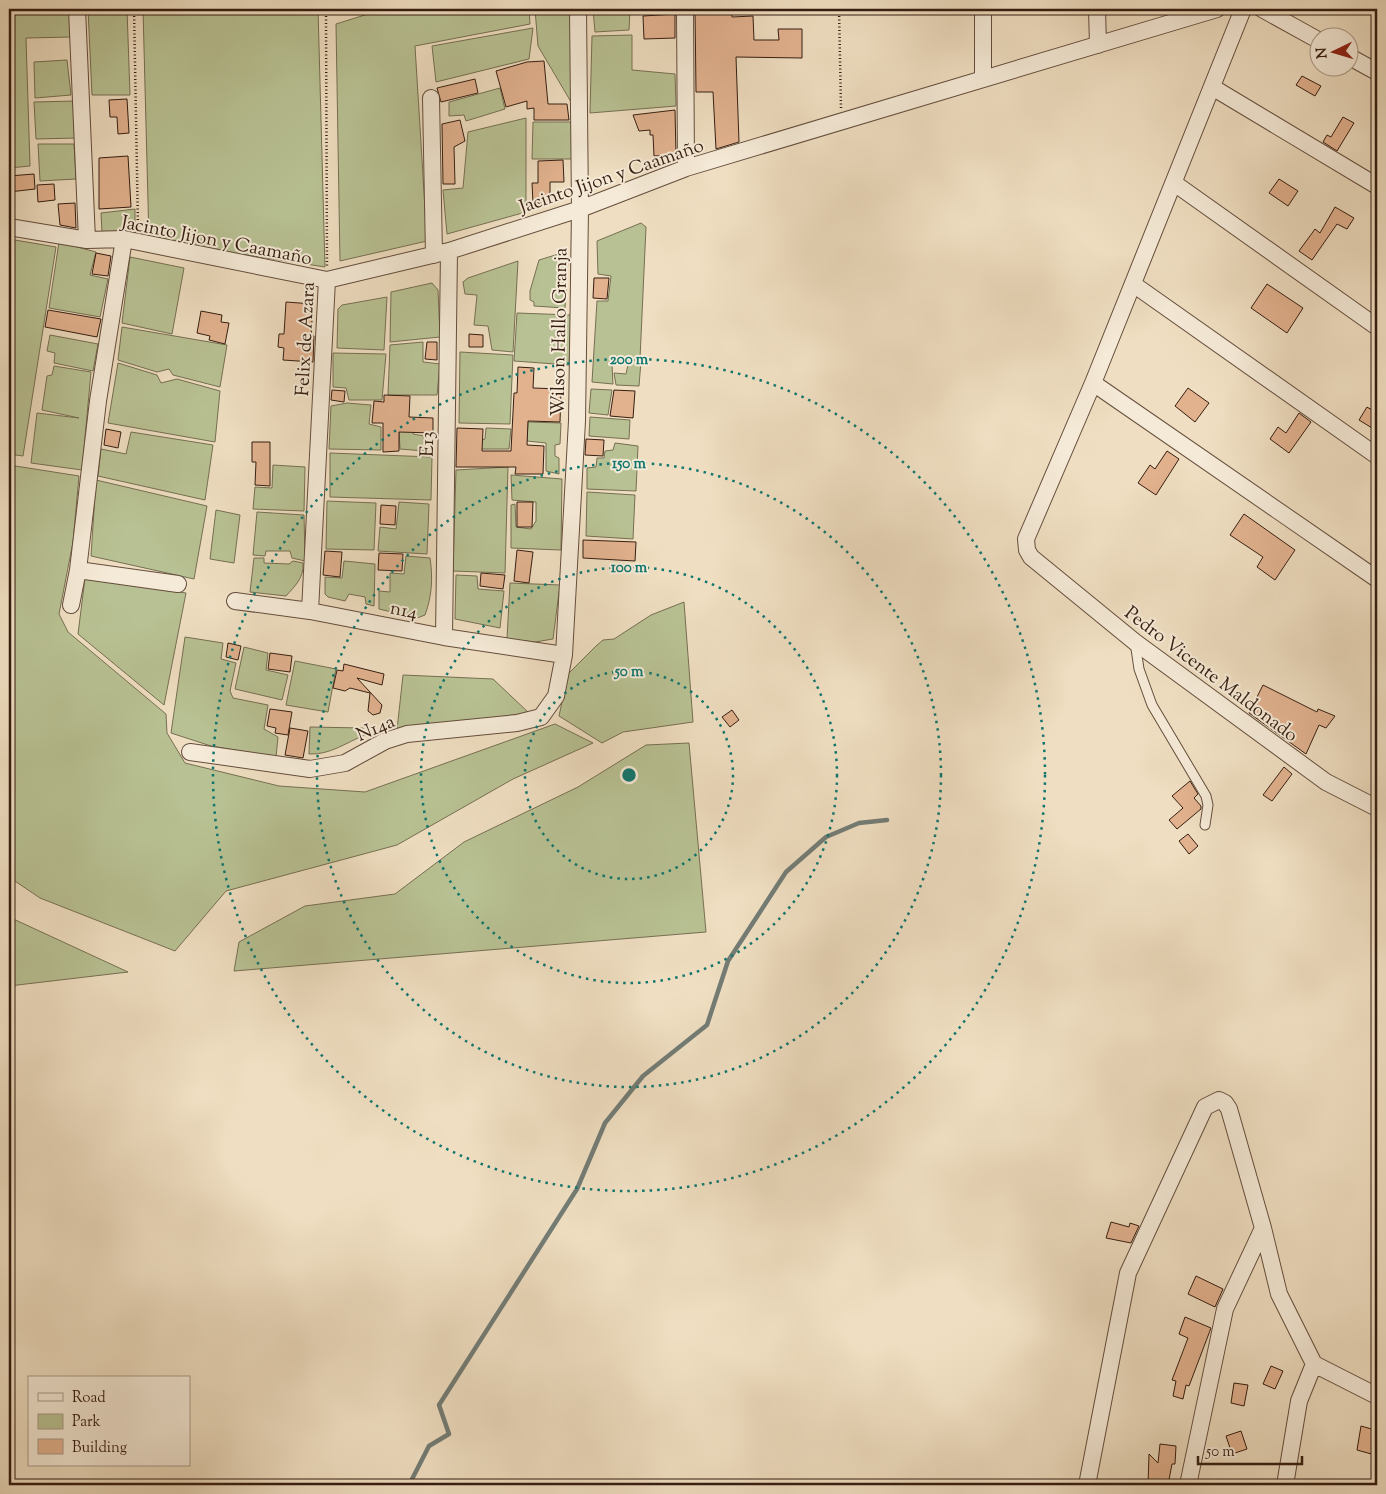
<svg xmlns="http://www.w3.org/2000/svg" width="1386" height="1494" font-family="'Sorts Mill Goudy',serif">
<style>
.green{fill:#b8c193;stroke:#766f52}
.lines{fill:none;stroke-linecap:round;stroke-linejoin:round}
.stream{stroke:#737c75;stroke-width:4.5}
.building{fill:#e2b28f;stroke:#351d10}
.lane-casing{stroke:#644d3c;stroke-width:11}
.street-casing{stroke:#644d3c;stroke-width:18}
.path{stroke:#351d10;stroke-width:2.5;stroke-dasharray:1 2.5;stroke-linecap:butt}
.lane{stroke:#f5ead7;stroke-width:9}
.street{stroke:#f5ead7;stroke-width:16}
.ring{fill:none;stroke:#0f766e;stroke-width:2.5;stroke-dasharray:2.5 5}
.labels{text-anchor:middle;stroke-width:4;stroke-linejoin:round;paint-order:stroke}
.street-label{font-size:19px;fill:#351d10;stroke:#f5ead7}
.centre{fill:#0f766e;stroke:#f5ead7;stroke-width:2.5}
.ring-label{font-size:15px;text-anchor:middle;font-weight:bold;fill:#0f766e;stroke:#f5ead7;stroke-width:4;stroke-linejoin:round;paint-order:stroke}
</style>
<rect width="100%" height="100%" fill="#efdec1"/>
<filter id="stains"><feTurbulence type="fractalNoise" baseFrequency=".004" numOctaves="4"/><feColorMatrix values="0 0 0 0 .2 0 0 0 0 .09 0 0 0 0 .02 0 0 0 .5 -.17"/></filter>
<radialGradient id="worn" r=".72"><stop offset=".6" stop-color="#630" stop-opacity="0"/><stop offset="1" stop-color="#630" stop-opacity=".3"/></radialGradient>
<path class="green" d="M 9,9 L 71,9 L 72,37 L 26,38 L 30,166 L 9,168 Z
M 88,9 L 127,9 L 130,95 L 92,95 Z
M 143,9 L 318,9 L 325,267 L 149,240 Z
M 384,9 L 529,9 L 530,24 L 415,46 L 427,241 L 340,261 L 336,24 Z
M 535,9 L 569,9 L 575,15 L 574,107 L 538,46 Z
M 593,9 L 630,9 L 629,30 L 595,32 Z
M 533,28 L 529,59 L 436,82 L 432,46 Z
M 632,35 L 632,70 L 675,74 L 676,106 L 590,113 L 592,36 Z
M 67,60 L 71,95 L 35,98 L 34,62 Z
M 500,88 L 505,109 L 466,121 L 464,115 L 449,116 L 449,102 Z
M 76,101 L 77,138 L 36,139 L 34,102 Z
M 526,118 L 526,212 L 447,234 L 443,190 L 463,188 L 468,132 Z
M 533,122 L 576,122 L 576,159 L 532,159 Z
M 38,144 L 74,144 L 76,179 L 40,181 Z
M 135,209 L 135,237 L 102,232 L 101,213 Z
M 641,223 L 646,227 L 640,359 L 616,358 L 612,365 L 613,384 L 592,382 L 597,301 L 608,301 L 611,276 L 598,274 L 597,241 Z
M 9,239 L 56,247 L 23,456 L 9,454 Z
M 59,242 L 96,252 L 90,275 L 108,279 L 100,317 L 49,308 Z
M 562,253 L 568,259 L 565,308 L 534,306 L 534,302 L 530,300 L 530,291 L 539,260 Z
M 130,257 L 184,268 L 172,334 L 122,323 Z
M 518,261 L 513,352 L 492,350 L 488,326 L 474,325 L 477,295 L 465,294 L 463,282 L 468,278 Z
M 432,283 L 438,290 L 440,337 L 390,342 L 391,292 Z
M 387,297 L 384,350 L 337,348 L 338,309 L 342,305 Z
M 517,313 L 571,315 L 569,365 L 514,361 Z
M 122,327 L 227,345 L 220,387 L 173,375 L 169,369 L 157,372 L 118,360 Z
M 50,335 L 98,344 L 93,371 L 54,363 L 55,353 L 47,351 Z
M 423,342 L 423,362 L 440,364 L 437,395 L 388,395 L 390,345 Z
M 460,352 L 513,355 L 510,424 L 459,423 Z
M 333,353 L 386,354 L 382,400 L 349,400 L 346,388 L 333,387 Z
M 629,360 L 641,361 L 639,386 L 616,385 L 614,373 L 626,374 Z
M 118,363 L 157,375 L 161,383 L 177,379 L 220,391 L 215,442 L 108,423 Z
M 54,366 L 91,372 L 82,470 L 31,463 L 37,413 L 79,418 L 42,410 L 47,376 L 52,375 Z
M 591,389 L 612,390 L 608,415 L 589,413 Z
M 347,403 L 371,405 L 369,424 L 381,427 L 381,450 L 329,449 L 331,406 Z
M 590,417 L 630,420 L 629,439 L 589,436 Z
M 528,422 L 561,423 L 560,444 L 555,445 L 555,456 L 559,458 L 559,474 L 546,471 L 546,443 L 527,441 Z
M 413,428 L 413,434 L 424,436 L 424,451 L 400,449 L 399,429 Z
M 486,428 L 511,429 L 509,449 L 480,449 L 481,440 L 485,439 Z
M 131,432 L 213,445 L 205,500 L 98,476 L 101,449 L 126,454 Z
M 615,443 L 638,446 L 636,491 L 587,489 L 587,468 L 596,467 L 597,458 L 604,458 L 605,451 L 613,450 Z
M 330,453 L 432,457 L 431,500 L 330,497 Z
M 9,465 L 79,476 L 73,542 L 59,614 L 68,632 L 166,714 L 167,733 L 185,763 L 279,786 L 365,792 L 555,724 L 593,743 L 513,779 L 397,845 L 226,891 L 175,951 L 40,898 L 9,877 Z
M 273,465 L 305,467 L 304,511 L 253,509 L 255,487 L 272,488 Z
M 508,467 L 505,573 L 453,571 L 456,470 Z
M 511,475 L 562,479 L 561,550 L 511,548 L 511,505 L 515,504 L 516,527 L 531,529 L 536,521 L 536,502 L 512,500 Z
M 96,480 L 207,506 L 194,579 L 91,556 Z
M 587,492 L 635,495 L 633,539 L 586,536 Z
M 327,501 L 376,503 L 374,550 L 326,549 Z
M 399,502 L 429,504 L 427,554 L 378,551 L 380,527 L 396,529 Z
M 216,510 L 240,515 L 234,563 L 210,559 Z
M 257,512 L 304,515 L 305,561 L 292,558 L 290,551 L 266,551 L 265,556 L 253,555 Z
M 406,556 L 430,558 C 433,578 432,596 425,615 L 417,618 L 379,609 L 379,591 L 390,592 L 390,573 L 404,574 Z
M 254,558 L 264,558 L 264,563 L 289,564 L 293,561 L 303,563 C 304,578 295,586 286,596 L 250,592 Z
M 344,561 L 375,564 L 374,606 L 366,604 L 365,597 L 349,594 L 345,601 L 328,597 L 325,594 L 325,577 L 342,578 Z
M 456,575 L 477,576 L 478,589 L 504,591 L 500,628 L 455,619 Z
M 85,578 L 186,593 L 164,705 L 78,634 Z
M 510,583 L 560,585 L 553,639 L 535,642 L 507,639 Z
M 684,602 L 693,722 L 623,732 L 602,743 L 559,716 L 568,674 L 596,646 L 603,640 L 614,639 L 651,615 Z
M 185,637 L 223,643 L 221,659 L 236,663 L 230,691 L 233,698 L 268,705 L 264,729 L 278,737 L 276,757 L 211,746 L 171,733 Z
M 244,647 L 268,653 L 266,670 L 288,675 L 282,700 L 235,689 Z
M 295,661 L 336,669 L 328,712 L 286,705 Z
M 403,675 L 493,679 L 529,713 L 397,730 Z
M 310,727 L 363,728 L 365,735 C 345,743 330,755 309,754 Z
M 689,743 L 706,932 L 234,971 L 239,942 L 305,906 L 395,894 L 464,842 L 578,787 L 646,745 Z
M 9,917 L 128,972 L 9,986 Z"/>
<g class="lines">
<path class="stream" d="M 409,1485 L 429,1446 L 449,1434 L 439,1405 L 577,1189 L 605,1123 L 643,1076 L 707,1025 L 728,961 L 786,872 L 826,837 L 859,823 L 887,820"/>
</g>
<path class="building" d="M 695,9 L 731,9 L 732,17 L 753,16 L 754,40 L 779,40 L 778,29 L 802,29 L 802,58 L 736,57 L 739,142 L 716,149 L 713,92 L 696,92 Z
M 675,14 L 675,38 L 644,39 L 643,16 Z
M 544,61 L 548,104 L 567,104 L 569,120 L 534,120 L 534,108 L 527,109 L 527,101 L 506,107 L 496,71 L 527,62 Z
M 1302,76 L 1321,86 L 1315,96 L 1296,85 Z
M 475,79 L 478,93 L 441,102 L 437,88 Z
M 127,99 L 129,133 L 118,134 L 117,117 L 110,117 L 109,100 Z
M 675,110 L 676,155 L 654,156 L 653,135 L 650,135 L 650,130 L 639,131 L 633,115 Z
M 1343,117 L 1354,123 L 1337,151 L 1323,142 L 1327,135 L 1331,137 Z
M 460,120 L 465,141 L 454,147 L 455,184 L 443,184 L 442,124 Z
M 128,156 L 131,207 L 99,209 L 99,158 Z
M 563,160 L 564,182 L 550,182 L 550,203 L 533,203 L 532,183 L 538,183 L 538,161 Z
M 34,174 L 35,189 L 9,192 L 9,176 Z
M 1279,179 L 1298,191 L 1288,206 L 1269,193 Z
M 54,184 L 55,200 L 38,202 L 37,185 Z
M 75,203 L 76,228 L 60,225 L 58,204 Z
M 1335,207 L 1354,218 L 1347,229 L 1337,224 L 1312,260 L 1299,251 L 1315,229 L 1320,233 Z
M 96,253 L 111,256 L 108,276 L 92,274 Z
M 594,278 L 609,278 L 607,299 L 593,298 Z
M 1267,284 L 1303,308 L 1287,333 L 1251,308 Z
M 286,302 L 313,304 L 311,336 L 314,336 L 313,362 L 283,360 L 284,348 L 278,347 L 279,334 L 284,334 Z
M 48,310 L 101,319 L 97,337 L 45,327 Z
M 201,311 L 222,315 L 221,322 L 229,323 L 225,344 L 209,340 L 210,336 L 197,333 Z
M 469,334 L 483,335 L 483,347 L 469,347 Z
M 427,342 L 437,342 L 437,360 L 425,359 Z
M 518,367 L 534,368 L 533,388 L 561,389 L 560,422 L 528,421 L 527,445 L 544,446 L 543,474 L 515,474 L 516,467 L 456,467 L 457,428 L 483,429 L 482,451 L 511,451 L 514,393 L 517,393 Z
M 1188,388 L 1209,403 L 1195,422 L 1175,406 Z
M 332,390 L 345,391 L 344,402 L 331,400 Z
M 614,390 L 635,391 L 633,418 L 610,416 Z
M 384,395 L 410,396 L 409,417 L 433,418 L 433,433 L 399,432 L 399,451 L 383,452 L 383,423 L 372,423 L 374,401 L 384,402 Z
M 1367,407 L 1377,413 L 1377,431 L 1359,420 Z
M 1299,413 L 1311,422 L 1289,453 L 1270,439 L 1278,427 L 1286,433 Z
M 106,429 L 121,432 L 118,448 L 104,445 Z
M 586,439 L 604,440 L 603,456 L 585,455 Z
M 252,442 L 270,442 L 270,486 L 255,485 L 256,462 L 252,462 Z
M 1167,451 L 1179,459 L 1156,495 L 1138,483 L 1150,465 L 1155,469 Z
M 517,502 L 533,502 L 532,527 L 517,527 Z
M 381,505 L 396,506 L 395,525 L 380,524 Z
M 1244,514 L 1295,550 L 1275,580 L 1257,567 L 1263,557 L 1230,535 Z
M 583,540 L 636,542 L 635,561 L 583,558 Z
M 517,550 L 533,552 L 529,583 L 514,581 Z
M 325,551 L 342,552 L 340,577 L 323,575 Z
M 379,553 L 403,554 L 402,571 L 378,570 Z
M 481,573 L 505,575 L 503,589 L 480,586 Z
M 228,643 L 241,646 L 238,660 L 226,657 Z
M 270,653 L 292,656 L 290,672 L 268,669 Z
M 344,664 L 384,674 L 382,685 L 357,678 L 382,705 L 380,713 L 373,715 L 368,711 L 370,693 L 350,688 L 345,691 L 333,688 L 337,670 L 343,671 Z
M 1263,685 L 1317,712 L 1318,709 L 1335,716 L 1326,728 L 1319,725 L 1306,754 L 1249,713 Z
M 270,709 L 292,712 L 288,735 L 275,733 L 276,728 L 267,726 Z
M 732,710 L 739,720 L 730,727 L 722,717 Z
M 290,728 L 308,731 L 303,758 L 285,755 Z
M 1284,767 L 1292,774 L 1272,801 L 1263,795 Z
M 1190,781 L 1198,794 L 1194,798 L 1201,806 L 1201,809 L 1177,829 L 1169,820 L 1183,808 L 1172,796 Z
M 1188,834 L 1198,846 L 1189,854 L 1179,841 Z
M 1111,1222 L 1129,1227 L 1130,1223 L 1139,1226 L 1131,1243 L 1106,1238 Z
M 1196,1276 L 1223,1289 L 1215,1307 L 1188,1294 Z
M 1185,1317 L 1211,1328 L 1189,1386 L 1186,1385 L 1183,1399 L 1173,1396 L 1176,1381 L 1172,1380 L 1188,1338 L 1179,1334 Z
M 1271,1366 L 1283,1371 L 1275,1389 L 1263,1384 Z
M 1234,1383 L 1248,1385 L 1244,1406 L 1231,1403 Z
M 1361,1426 L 1375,1430 L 1373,1437 L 1377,1439 L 1375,1455 L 1357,1450 Z
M 1241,1431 L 1247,1449 L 1232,1454 L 1226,1436 Z
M 1160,1444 L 1176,1446 L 1175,1464 L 1172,1464 L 1168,1485 L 1148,1485 L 1149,1454 L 1158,1463 Z"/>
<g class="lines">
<defs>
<path id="lane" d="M 1135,642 L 1139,669 L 1152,705 L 1206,796 L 1208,805 L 1205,825"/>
<path id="street" d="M 77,9 L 87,240
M 685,9 L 686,168
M 983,9 L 983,79
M 1097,9 L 1098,45
M 1243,9 L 1093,383 L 1026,539 L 1027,550 L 1031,557 L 1135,642 L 1326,782 L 1377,808
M 1262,9 L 1318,40
M 1348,56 L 1377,72
M 1212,87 L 1377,186
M 431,98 L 434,255
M 1174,183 L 1377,327
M 9,227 L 87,240 L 124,239 L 327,280 L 449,251 L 580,209 L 686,168 L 1217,9
M 1133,284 L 1377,456
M 1093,383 L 1377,579
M 78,570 L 178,584
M 235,601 L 310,611 L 444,637 L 564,655
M 71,605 L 78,570 L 98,401 L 124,239
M 310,611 L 327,280
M 444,637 L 449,251
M 190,752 L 310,769 L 345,763 L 385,741 L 407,734 L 517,723 L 541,717 L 556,696 L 564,655 L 577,421 L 580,209 L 578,9
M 1087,1485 L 1128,1273 L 1205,1107 L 1219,1100 L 1225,1103 L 1229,1109 L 1263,1228 L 1279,1294 L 1314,1364 L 1377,1396
M 1188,1485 L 1225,1309 L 1263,1228
M 1285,1485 L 1299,1401 L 1314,1364"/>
</defs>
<use href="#lane" class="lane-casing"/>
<use href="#street" class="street-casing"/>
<path class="path" d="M 134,9 L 138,227
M 326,9 L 327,266
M 839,9 L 841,108"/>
<use href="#lane" class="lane"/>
<use href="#street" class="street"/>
</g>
<g class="ring">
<circle cx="629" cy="775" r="104"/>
<circle cx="629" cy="775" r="208"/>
<circle cx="629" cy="775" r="312"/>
<circle cx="629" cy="775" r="416"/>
</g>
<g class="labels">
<g class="street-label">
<text transform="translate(611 175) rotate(-19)" y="7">Jacinto Jijon y Caamaño</text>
<text transform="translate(217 239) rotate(11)" y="7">Jacinto Jijon y Caamaño</text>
<text transform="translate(558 332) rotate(-89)" y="7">Wilson Hallo Granja</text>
<text transform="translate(304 339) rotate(-87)" y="7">Felix de Azara</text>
<text transform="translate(426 444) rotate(-89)" y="7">E13</text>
<text transform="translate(404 609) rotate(11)" y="7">n14</text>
<text transform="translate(1212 673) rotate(37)" y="7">Pedro Vicente Maldonado</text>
<text transform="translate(375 727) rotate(-23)" y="7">N14a</text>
</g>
</g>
<circle cx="629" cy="775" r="8" class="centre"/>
<g class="ring-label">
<text x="629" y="364">200 m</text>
<text x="629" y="468">150 m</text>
<text x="629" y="572">100 m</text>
<text x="629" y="676">50 m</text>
</g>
<rect width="1386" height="1494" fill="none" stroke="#efdec1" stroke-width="30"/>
<rect x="10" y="10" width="1366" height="1474" fill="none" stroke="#351d10" stroke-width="2.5"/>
<rect x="15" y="15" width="1356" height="1464" fill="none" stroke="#351d10"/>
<rect x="28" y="1376" width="162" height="90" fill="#f5ead7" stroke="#a89887"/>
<rect x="38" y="1393" width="25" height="8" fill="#f5ead7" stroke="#a89887"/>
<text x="72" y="1402" font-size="15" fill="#351d10">Road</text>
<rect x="38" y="1414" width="25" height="15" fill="#b8c193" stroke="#a89887"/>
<text x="72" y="1426" font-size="15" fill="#351d10">Park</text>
<rect x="38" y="1439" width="25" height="15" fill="#e2b28f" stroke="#a89887"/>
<text x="72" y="1452" font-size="15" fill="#351d10">Building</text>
<g transform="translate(1334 52) rotate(265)"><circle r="24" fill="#f5ead7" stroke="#a89887"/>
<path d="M0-4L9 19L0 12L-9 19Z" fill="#8f2418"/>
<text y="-8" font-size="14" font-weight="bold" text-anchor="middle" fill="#351d10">N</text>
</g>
<path d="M1198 1456v8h104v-8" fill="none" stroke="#351d10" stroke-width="2.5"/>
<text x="1206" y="1456" font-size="15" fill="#351d10" stroke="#f5ead7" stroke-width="4" paint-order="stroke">50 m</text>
<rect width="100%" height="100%" filter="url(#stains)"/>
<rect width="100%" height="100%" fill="url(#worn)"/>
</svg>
